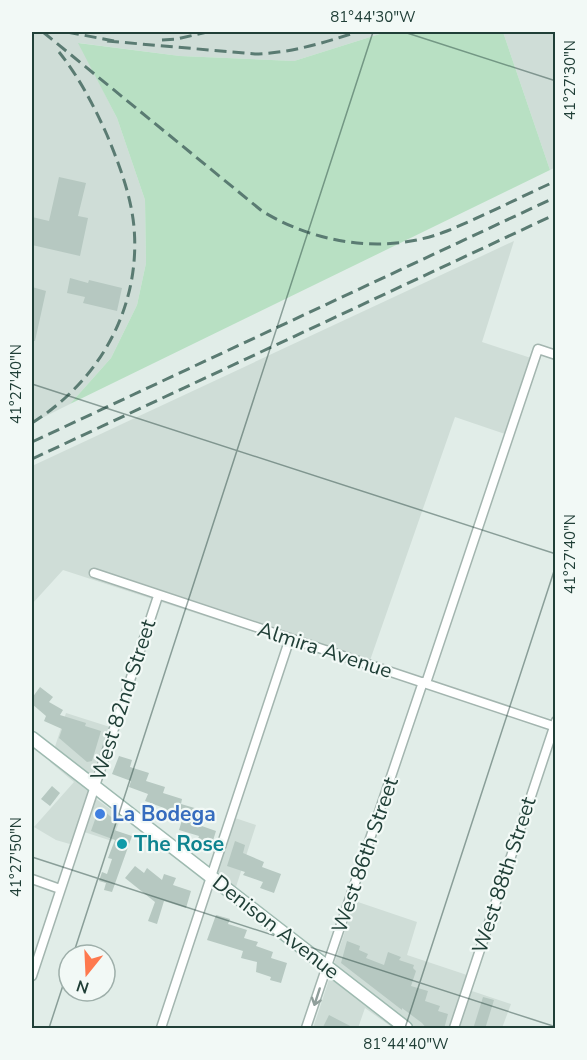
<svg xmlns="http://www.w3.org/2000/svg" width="587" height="1060" font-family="'Nunito Sans',sans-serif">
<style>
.built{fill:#cfddd7}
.green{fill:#b8e0c3}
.building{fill:#b6c8c1}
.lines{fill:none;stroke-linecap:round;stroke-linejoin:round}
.minor-casing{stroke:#a3b5af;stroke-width:11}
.secondary-casing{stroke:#9ebab0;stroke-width:15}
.minor{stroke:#fff;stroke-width:8}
.secondary{stroke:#fff;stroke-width:12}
.rail{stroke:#5a7b72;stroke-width:3;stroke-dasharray:12 6;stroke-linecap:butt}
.oneway{stroke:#909f9b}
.ticks{fill:none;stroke:#203f37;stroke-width:1.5;stroke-opacity:0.45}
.shop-dot{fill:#3f7fe0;stroke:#f2f9f6;stroke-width:2}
.culture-dot{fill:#0f9aa8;stroke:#f2f9f6;stroke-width:2}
.labels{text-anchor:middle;stroke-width:4.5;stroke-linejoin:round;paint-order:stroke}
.street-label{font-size:21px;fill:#203f37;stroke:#f2f9f6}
.shop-label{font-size:21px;font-weight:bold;fill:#366cbe;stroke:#f2f9f6;text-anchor:start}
.culture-label{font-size:21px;font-weight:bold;fill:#0d838f;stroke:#f2f9f6;text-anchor:start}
.neatline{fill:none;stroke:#203f37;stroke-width:2}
.ticks-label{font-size:15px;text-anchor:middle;fill:#203f37}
</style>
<rect width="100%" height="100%" fill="#e1ede8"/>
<path class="built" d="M 32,32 L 386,32 L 294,61 L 180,56 L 79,43 L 117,118 L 145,200 L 146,263 L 137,305 L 111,358 L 70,404 L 32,423 Z
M 503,32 L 555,32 L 556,167 L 550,170 Z
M 514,241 L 482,342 L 531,358 L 505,434 L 455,417 L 367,669 L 63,570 L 32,604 L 32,466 Z
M 66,713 L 110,727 L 88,793 L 121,817 L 112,841 L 84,832 L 80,847 L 56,840 L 34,827 L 74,782 L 50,762 Z
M 235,818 L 256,825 L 235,890 L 216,876 Z
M 355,901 L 417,922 L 407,955 L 467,975 L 463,988 L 511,1004 L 502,1028 L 393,1028 L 365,1008 L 358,1028 L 313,1028 Z"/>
<path class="green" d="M 386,32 L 503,32 L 550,170 L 70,404 L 111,358 L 137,305 L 146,263 L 145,200 L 117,118 L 78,43 L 180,56 L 294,61 Z"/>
<path class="building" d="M 59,177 L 86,183 L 78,216 L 88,218 L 80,256 L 32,245 L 32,217 L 49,221 Z
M 70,278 L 88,283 L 89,280 L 122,288 L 117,311 L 83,303 L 85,297 L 67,293 Z
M 32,287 L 46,291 L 35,341 L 32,341 Z
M 40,687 L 53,697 L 49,702 L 63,710 L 60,715 L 86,723 L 85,726 L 101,731 L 92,761 L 87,762 L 59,738 L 62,729 L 44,721 L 46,716 L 32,704 L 32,698 Z
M 119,756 L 132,760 L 130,767 L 149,773 L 146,781 L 165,787 L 163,793 L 182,799 L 181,804 L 198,809 L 197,812 L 199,813 L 196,824 L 216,831 L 210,850 L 196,845 L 199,836 L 179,830 L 182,820 L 162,814 L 164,808 L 145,801 L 148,794 L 129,787 L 131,781 L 112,774 Z
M 52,786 L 60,793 L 50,806 L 41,799 Z
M 103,810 L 117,822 L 114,830 L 132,836 L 112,892 L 104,890 L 106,883 L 99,881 L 102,872 L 107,874 L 112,859 L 108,858 L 115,840 L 91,831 L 98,811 Z
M 235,841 L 245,845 L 243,853 L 264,862 L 262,867 L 281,874 L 274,893 L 260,888 L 263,882 L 243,875 L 245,872 L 227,866 Z
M 135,866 L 144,873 L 147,868 L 162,880 L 164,874 L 176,878 L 173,885 L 191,891 L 186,908 L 164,901 L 157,924 L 148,921 L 155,902 L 125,878 Z
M 216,915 L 230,919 L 228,924 L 247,930 L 244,938 L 258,942 L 256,946 L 273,952 L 271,958 L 287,963 L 281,983 L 270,980 L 271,977 L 256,972 L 257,962 L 241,958 L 243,951 L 207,940 Z
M 347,941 L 360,946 L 359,950 L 368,954 L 366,958 L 384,965 L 388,952 L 401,957 L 399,960 L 414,965 L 413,968 L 416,971 L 411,986 L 428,991 L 425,1001 L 440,1006 L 438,1011 L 448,1014 L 444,1029 L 427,1029 L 422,1023 L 402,1008 L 402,1010 L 341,963 Z
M 483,997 L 494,1000 L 485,1029 L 473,1029 Z
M 329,1015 L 356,1029 L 322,1029 Z"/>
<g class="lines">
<defs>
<path id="minor" d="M 94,573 L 556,727
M 426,683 L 538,349 L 556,355
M 32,879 L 60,889
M 32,976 L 158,596
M 161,1028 L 290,638
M 306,1028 L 423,682
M 454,1028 L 556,721"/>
<path id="secondary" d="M 32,738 L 406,1028"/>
</defs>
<use href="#minor" class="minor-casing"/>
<use href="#secondary" class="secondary-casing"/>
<use href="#minor" class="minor"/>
<use href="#secondary" class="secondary"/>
<path class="rail" d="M 43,32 L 262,211 C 316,244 386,255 447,231 C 484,216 520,197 556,181
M 67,32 L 114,41
M 162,40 L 177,39 L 207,32
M 107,41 L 255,54 C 291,53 323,43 357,32
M 32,423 C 99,381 141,308 134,227 C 131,195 119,164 107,135 C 94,106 79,77 59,52
M 32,442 L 556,197
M 32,459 L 556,214"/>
</g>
<defs><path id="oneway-shaft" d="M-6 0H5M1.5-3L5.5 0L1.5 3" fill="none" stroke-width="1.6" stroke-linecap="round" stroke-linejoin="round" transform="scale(1.5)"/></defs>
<use class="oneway" href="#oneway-shaft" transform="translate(317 997) rotate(108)"/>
<path class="ticks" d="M 404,32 L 556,81M 32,384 L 556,554M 32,857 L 556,1027M 73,955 L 373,32M 49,1028 L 69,967M 405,1028 L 556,565"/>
<circle class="shop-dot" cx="100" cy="814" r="6"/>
<circle class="culture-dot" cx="122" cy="844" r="6"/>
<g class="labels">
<g class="street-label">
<text transform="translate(325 650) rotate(18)" y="7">Almira Avenue</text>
<text transform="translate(123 700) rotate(-72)" y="7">West 82nd Street</text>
<text transform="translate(365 855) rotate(-71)" y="7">West 86th Street</text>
<text transform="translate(504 875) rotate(-72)" y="7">West 88th Street</text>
<text transform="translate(276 927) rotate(38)" y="7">Denison Avenue</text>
</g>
<g class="shop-label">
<text x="112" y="821">La Bodega</text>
</g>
<g class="culture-label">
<text x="134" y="851">The Rose</text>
</g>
</g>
<rect width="587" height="1060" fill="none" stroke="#f2f9f6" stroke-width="66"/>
<g transform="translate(87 973) rotate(198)"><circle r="28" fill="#f2f9f6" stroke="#9eafaa" stroke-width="1.5"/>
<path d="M0-4.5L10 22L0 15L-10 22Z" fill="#fe794e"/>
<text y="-9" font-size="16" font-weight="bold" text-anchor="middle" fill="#203f37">N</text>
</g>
<rect x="33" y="33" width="521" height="994" class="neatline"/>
<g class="ticks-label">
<text x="373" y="22">81°44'30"W</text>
<text transform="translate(570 80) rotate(-90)" y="5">41°27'30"N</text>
<text transform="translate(16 384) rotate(-90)" y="5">41°27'40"N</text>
<text transform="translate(570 554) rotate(-90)" y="5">41°27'40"N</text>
<text transform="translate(16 857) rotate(-90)" y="5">41°27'50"N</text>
<text x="406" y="1049">81°44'40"W</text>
</g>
</svg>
